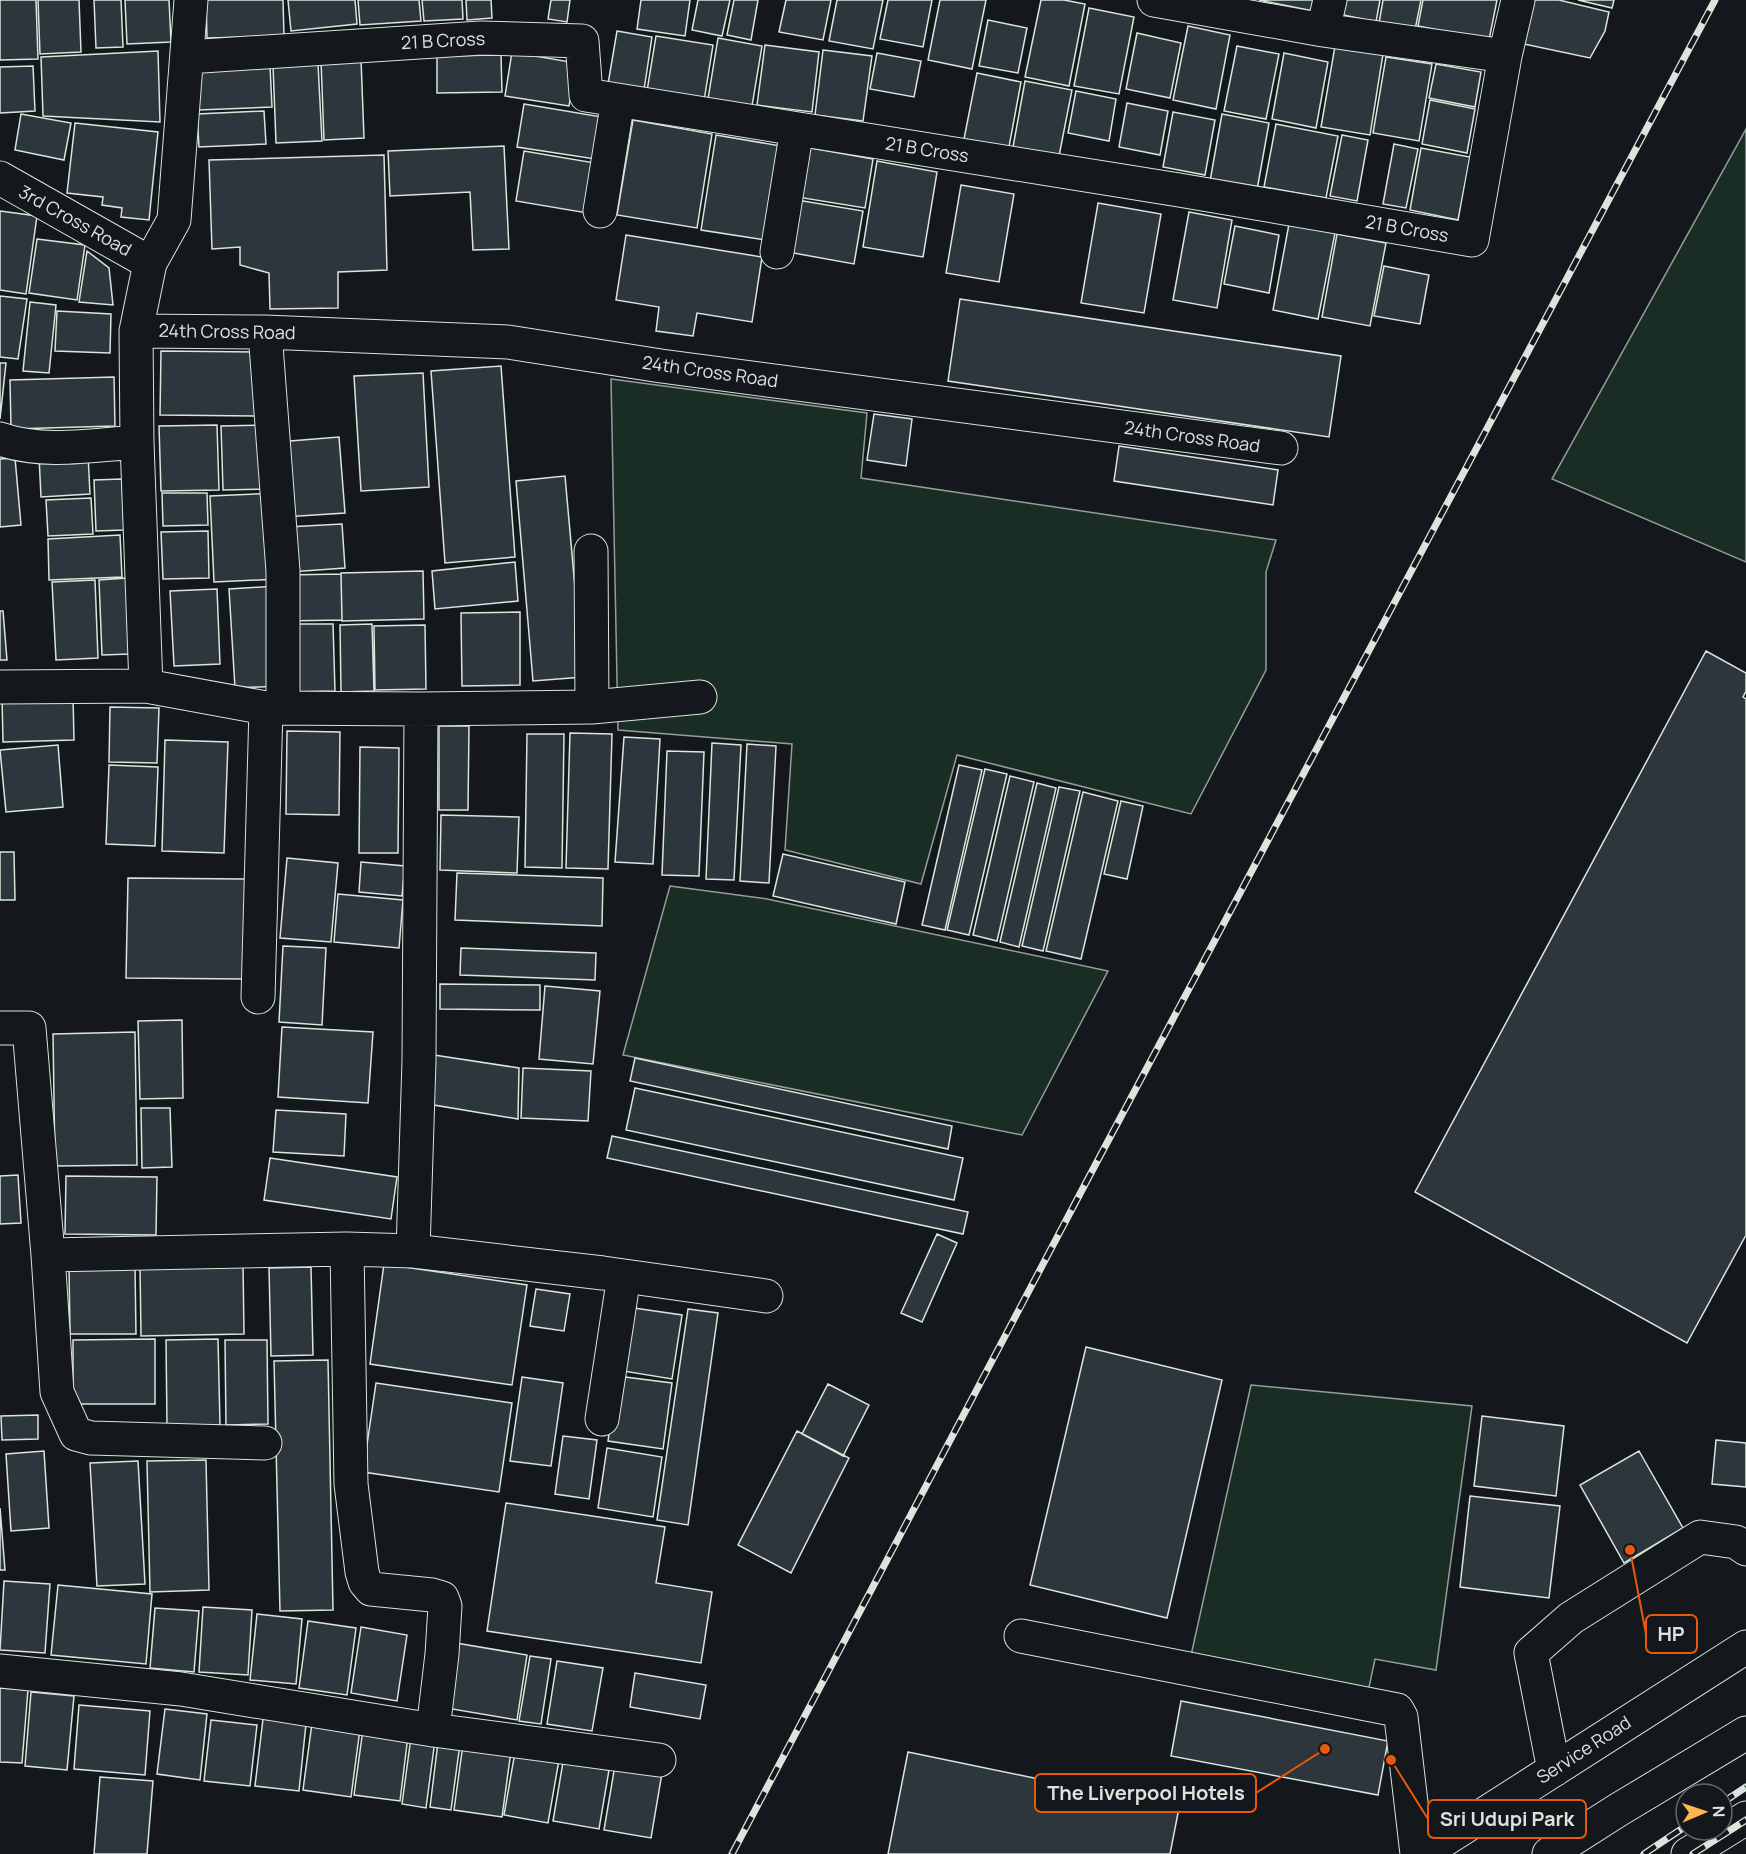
<svg xmlns="http://www.w3.org/2000/svg" width="1746" height="1854" font-family="Manrope,sans-serif">
<style>
.green{fill:#1a2d24;stroke:#939e99;stroke-width:1.5}
.building{fill:#2c363c;stroke:#d8e6dc;stroke-width:1.5}
.lines{fill:none;stroke-linecap:round;stroke-linejoin:round}
.minor-casing{stroke:#d8e6dc;stroke-width:35}
.highway-casing{stroke:#d8e6dc;stroke-width:35}
.minor{stroke:#14181c;stroke-width:33}
.highway{stroke:#14181c;stroke-width:33}
.rail-casing{stroke:#d8e6dc;stroke-width:7}
.rail{stroke:#14181c;stroke-width:4.5;stroke-dasharray:14;stroke-linecap:butt}
.labels{text-anchor:middle;stroke-width:4.5;stroke-linejoin:round;paint-order:stroke}
.street-label{font-size:18px;fill:#d8e6dc;stroke:#14181c}
.leader{fill:none;stroke:#e8590c;stroke-width:2}
.callout-dot{fill:#e8590c;stroke:#14181c;stroke-width:2}
.callout{fill:#14181c;stroke:#e8590c;stroke-width:2}
.callout-label{font-size:20px;text-anchor:middle;font-weight:bold;fill:#d8e6dc}
</style>
<rect width="100%" height="100%" fill="#14181c"/>
<path class="green" d="M 1746,129 L 1746,562 L 1552,479 Z
M 611,379 L 867,413 L 861,478 L 1276,540 L 1266,572 L 1266,670 L 1191,814 L 957,755 L 921,884 L 785,850 L 792,744 L 618,730 Z
M 670,886 L 767,899 L 1108,971 L 1022,1135 L 623,1055 Z
M 1251,1385 L 1472,1406 L 1436,1670 L 1375,1659 L 1368,1692 L 1190,1660 Z"/>
<path class="building" d="M 0,0 L 36,0 L 38,59 L 0,60 Z
M 38,0 L 79,0 L 81,52 L 40,54 Z
M 94,0 L 121,0 L 123,47 L 96,48 Z
M 125,0 L 169,0 L 171,42 L 127,44 Z
M 206,0 L 283,0 L 284,36 L 207,38 Z
M 288,0 L 355,0 L 357,24 L 291,31 Z
M 358,0 L 419,0 L 421,21 L 360,25 Z
M 422,0 L 462,0 L 463,19 L 424,21 Z
M 466,0 L 491,0 L 492,18 L 467,20 Z
M 551,0 L 570,0 L 567,22 L 548,19 Z
M 641,0 L 690,0 L 685,36 L 637,29 Z
M 698,0 L 730,0 L 722,36 L 692,30 Z
M 734,0 L 758,0 L 751,40 L 727,35 Z
M 786,0 L 831,0 L 823,40 L 779,32 Z
M 837,0 L 883,0 L 873,49 L 829,41 Z
M 888,0 L 932,0 L 923,47 L 880,39 Z
M 940,0 L 986,0 L 972,69 L 928,60 Z
M 1041,0 L 1064,0 L 1085,4 L 1069,86 L 1025,77 Z
M 1259,0 L 1320,0 L 1318,12 Z
M 1342,0 L 1380,0 L 1376,22 L 1339,14 Z
M 1383,0 L 1421,0 L 1415,30 L 1379,23 Z
M 1423,0 L 1497,0 L 1489,40 L 1418,26 Z
M 1534,0 L 1559,0 L 1609,12 L 1605,31 L 1590,58 L 1524,44 Z
M 1578,0 L 1614,0 L 1612,8 Z
M 1089,8 L 1134,17 L 1119,94 L 1074,86 Z
M 988,20 L 1027,28 L 1018,73 L 979,66 Z
M 1188,26 L 1230,35 L 1216,109 L 1173,100 Z
M 617,31 L 652,37 L 644,90 L 608,84 Z
M 1137,33 L 1181,43 L 1170,98 L 1126,89 Z
M 656,36 L 713,45 L 704,101 L 647,91 Z
M 718,38 L 762,46 L 752,106 L 708,99 Z
M 765,45 L 819,52 L 812,112 L 757,105 Z
M 1237,46 L 1279,54 L 1266,119 L 1224,111 Z
M 1335,46 L 1383,54 L 1370,135 L 1321,127 Z
M 823,50 L 872,56 L 863,121 L 815,115 Z
M 158,51 L 160,122 L 43,116 L 41,57 Z
M 512,52 L 576,63 L 569,106 L 505,96 Z
M 877,53 L 921,61 L 914,97 L 870,89 Z
M 1284,53 L 1328,62 L 1316,128 L 1272,119 Z
M 501,55 L 502,92 L 437,93 L 437,56 Z
M 1386,57 L 1432,64 L 1419,141 L 1373,133 Z
M 361,59 L 364,138 L 324,140 L 321,61 Z
M 318,64 L 322,141 L 276,143 L 273,65 Z
M 1436,64 L 1481,72 L 1475,107 L 1429,98 Z
M 33,66 L 35,111 L 0,113 L 0,67 Z
M 270,66 L 272,107 L 199,110 L 197,69 Z
M 977,73 L 1021,82 L 1009,147 L 964,139 Z
M 1025,81 L 1072,90 L 1059,156 L 1013,147 Z
M 1076,91 L 1116,99 L 1109,141 L 1068,133 Z
M 1430,100 L 1475,109 L 1467,153 L 1422,144 Z
M 1127,103 L 1168,111 L 1160,155 L 1119,147 Z
M 524,104 L 602,117 L 595,159 L 517,147 Z
M 264,111 L 266,144 L 199,147 L 197,114 Z
M 1173,112 L 1215,120 L 1205,175 L 1163,167 Z
M 21,114 L 71,123 L 64,160 L 15,150 Z
M 1222,114 L 1269,123 L 1257,190 L 1210,181 Z
M 633,120 L 712,134 L 697,228 L 617,215 Z
M 75,123 L 158,132 L 149,220 L 121,217 L 122,208 L 102,205 L 103,197 L 67,193 Z
M 1276,124 L 1338,136 L 1326,198 L 1264,187 Z
M 716,135 L 781,146 L 765,240 L 701,230 Z
M 1342,135 L 1368,140 L 1357,201 L 1330,196 Z
M 1394,144 L 1418,149 L 1406,208 L 1383,204 Z
M 504,146 L 509,249 L 473,250 L 470,192 L 390,196 L 388,151 Z
M 805,147 L 873,159 L 865,208 L 797,197 Z
M 1421,148 L 1470,157 L 1458,220 L 1410,210 Z
M 524,151 L 595,163 L 587,213 L 516,201 Z
M 384,155 L 387,270 L 338,272 L 338,308 L 270,309 L 269,273 L 240,265 L 240,247 L 212,249 L 209,160 Z
M 877,161 L 937,172 L 923,257 L 863,247 Z
M 961,185 L 1014,194 L 999,282 L 946,273 Z
M 797,200 L 863,211 L 854,264 L 788,252 Z
M 1098,203 L 1161,214 L 1144,313 L 1081,303 Z
M 0,211 L 37,216 L 26,294 L 0,290 Z
M 1189,212 L 1232,220 L 1217,308 L 1173,300 Z
M 1289,224 L 1335,233 L 1318,319 L 1273,310 Z
M 1235,226 L 1279,235 L 1269,293 L 1224,284 Z
M 1337,234 L 1386,243 L 1370,326 L 1322,317 Z
M 626,235 L 762,257 L 752,322 L 697,313 L 693,336 L 656,331 L 659,307 L 616,300 Z
M 37,239 L 85,245 L 77,300 L 29,293 Z
M 87,251 L 109,268 L 113,305 L 79,302 Z
M 1384,266 L 1429,275 L 1420,324 L 1374,316 Z
M 0,296 L 27,299 L 18,359 L 0,357 Z
M 960,299 L 1341,356 L 1329,437 L 948,381 Z
M 30,302 L 56,305 L 49,373 L 23,371 Z
M 57,311 L 111,314 L 110,353 L 55,351 Z
M 161,351 L 256,352 L 256,416 L 160,415 Z
M 0,363 L 6,363 L 0,419 Z
M 501,366 L 515,557 L 445,563 L 431,371 Z
M 423,373 L 429,487 L 361,491 L 354,376 Z
M 114,377 L 115,426 L 11,429 L 10,380 Z
M 874,414 L 912,419 L 906,466 L 867,460 Z
M 217,425 L 219,490 L 161,491 L 159,426 Z
M 266,425 L 267,489 L 223,490 L 221,426 Z
M 339,437 L 345,513 L 284,517 L 278,442 Z
M 1119,446 L 1278,470 L 1273,505 L 1114,481 Z
M 88,454 L 90,494 L 41,497 L 39,456 Z
M 15,458 L 21,525 L 0,527 L 0,459 Z
M 565,476 L 583,677 L 533,681 L 516,481 Z
M 122,479 L 124,530 L 96,531 L 94,480 Z
M 162,493 L 207,493 L 208,525 L 163,526 Z
M 276,493 L 280,579 L 214,582 L 210,496 Z
M 91,498 L 93,534 L 48,536 L 46,500 Z
M 342,524 L 345,568 L 290,572 L 287,527 Z
M 208,531 L 209,578 L 163,579 L 161,532 Z
M 120,535 L 122,577 L 49,580 L 48,539 Z
M 515,562 L 518,601 L 435,609 L 432,571 Z
M 423,571 L 424,619 L 342,621 L 341,573 Z
M 341,574 L 342,620 L 285,621 L 284,575 Z
M 127,578 L 130,654 L 102,655 L 99,580 Z
M 95,580 L 98,658 L 56,660 L 52,582 Z
M 276,586 L 281,686 L 235,688 L 229,589 Z
M 217,589 L 220,664 L 174,666 L 170,591 Z
M 0,611 L 3,611 L 7,660 L 0,660 Z
M 520,612 L 520,685 L 462,686 L 461,613 Z
M 286,624 L 333,624 L 335,691 L 287,692 Z
M 372,624 L 374,691 L 341,692 L 340,625 Z
M 425,625 L 426,689 L 375,690 L 374,626 Z
M 1706,651 L 1746,673 L 1746,691 L 1743,697 L 1746,699 L 1746,1235 L 1687,1343 L 1415,1192 Z
M 73,697 L 74,740 L 3,742 L 2,699 Z
M 110,707 L 159,708 L 157,763 L 109,762 Z
M 439,726 L 469,726 L 468,810 L 439,810 Z
M 287,731 L 340,732 L 339,815 L 286,814 Z
M 570,733 L 612,734 L 608,869 L 566,868 Z
M 527,734 L 564,734 L 562,868 L 525,867 Z
M 624,737 L 660,739 L 653,864 L 615,862 Z
M 165,740 L 228,742 L 224,853 L 162,851 Z
M 712,743 L 741,745 L 734,880 L 706,879 Z
M 747,744 L 776,746 L 769,883 L 740,881 Z
M 58,745 L 63,807 L 6,812 L 0,750 Z
M 360,747 L 399,748 L 398,853 L 359,853 Z
M 667,751 L 704,752 L 699,876 L 662,875 Z
M 109,765 L 158,767 L 155,846 L 106,844 Z
M 959,765 L 982,770 L 945,930 L 922,925 Z
M 985,769 L 1007,774 L 969,935 L 947,930 Z
M 1010,776 L 1034,782 L 997,941 L 973,935 Z
M 1037,783 L 1056,788 L 1019,947 L 1000,942 Z
M 1059,787 L 1080,791 L 1043,951 L 1022,946 Z
M 1083,792 L 1118,801 L 1081,959 L 1046,951 Z
M 1121,801 L 1143,806 L 1127,879 L 1104,874 Z
M 441,815 L 519,817 L 517,873 L 440,870 Z
M 0,852 L 14,852 L 15,900 L 0,900 Z
M 783,854 L 905,882 L 896,924 L 773,896 Z
M 287,858 L 338,863 L 331,942 L 280,938 Z
M 361,862 L 405,866 L 402,896 L 359,892 Z
M 457,873 L 603,878 L 602,926 L 455,920 Z
M 128,878 L 246,879 L 245,979 L 126,978 Z
M 338,894 L 403,900 L 399,948 L 334,942 Z
M 283,946 L 326,948 L 322,1025 L 279,1022 Z
M 461,948 L 596,953 L 595,980 L 460,975 Z
M 440,984 L 540,985 L 540,1010 L 440,1009 Z
M 545,986 L 600,991 L 593,1064 L 539,1059 Z
M 182,1020 L 183,1098 L 140,1099 L 138,1021 Z
M 282,1027 L 373,1032 L 368,1103 L 278,1097 Z
M 135,1032 L 137,1165 L 55,1166 L 53,1034 Z
M 434,1055 L 519,1068 L 518,1119 L 434,1105 Z
M 635,1058 L 952,1126 L 948,1149 L 630,1081 Z
M 523,1068 L 591,1071 L 588,1121 L 521,1118 Z
M 635,1088 L 963,1158 L 954,1200 L 626,1130 Z
M 141,1108 L 170,1108 L 172,1167 L 142,1168 Z
M 276,1110 L 346,1114 L 344,1156 L 273,1152 Z
M 612,1136 L 968,1212 L 963,1234 L 607,1158 Z
M 270,1158 L 397,1177 L 391,1219 L 264,1200 Z
M 18,1175 L 21,1223 L 0,1224 L 0,1176 Z
M 66,1176 L 157,1177 L 156,1235 L 65,1234 Z
M 937,1234 L 957,1243 L 922,1322 L 901,1313 Z
M 243,1264 L 244,1334 L 141,1336 L 140,1266 Z
M 384,1264 L 527,1285 L 512,1385 L 370,1364 Z
M 135,1267 L 136,1334 L 70,1334 L 69,1268 Z
M 311,1267 L 313,1355 L 271,1356 L 269,1268 Z
M 536,1289 L 570,1294 L 564,1331 L 530,1326 Z
M 627,1307 L 682,1315 L 672,1379 L 617,1370 Z
M 688,1309 L 718,1313 L 688,1525 L 657,1520 Z
M 155,1339 L 155,1404 L 73,1404 L 73,1340 Z
M 218,1339 L 220,1425 L 167,1426 L 166,1340 Z
M 225,1340 L 267,1340 L 268,1424 L 226,1425 Z
M 1086,1347 L 1222,1380 L 1167,1618 L 1030,1585 Z
M 328,1360 L 333,1610 L 280,1611 L 274,1361 Z
M 617,1376 L 672,1383 L 663,1449 L 608,1441 Z
M 522,1377 L 563,1383 L 551,1466 L 510,1461 Z
M 376,1383 L 512,1403 L 499,1492 L 363,1472 Z
M 828,1384 L 869,1405 L 843,1456 L 802,1434 Z
M 38,1415 L 38,1439 L 2,1440 L 1,1416 Z
M 1482,1416 L 1564,1426 L 1556,1496 L 1474,1486 Z
M 797,1431 L 849,1458 L 791,1573 L 738,1545 Z
M 563,1436 L 597,1440 L 589,1499 L 555,1494 Z
M 1716,1440 L 1746,1443 L 1746,1487 L 1712,1484 Z
M 607,1448 L 662,1457 L 653,1517 L 598,1508 Z
M 44,1451 L 49,1528 L 11,1531 L 6,1454 Z
M 1639,1451 L 1683,1528 L 1624,1563 L 1580,1485 Z
M 206,1460 L 209,1590 L 150,1592 L 147,1461 Z
M 138,1461 L 145,1584 L 97,1586 L 90,1463 Z
M 1470,1496 L 1560,1506 L 1549,1598 L 1460,1587 Z
M 506,1503 L 665,1527 L 656,1583 L 712,1592 L 701,1663 L 487,1631 Z
M 0,1508 L 5,1570 L 0,1570 Z
M 4,1581 L 50,1584 L 45,1653 L 0,1650 Z
M 58,1585 L 152,1594 L 146,1664 L 51,1655 Z
M 203,1607 L 252,1610 L 248,1675 L 199,1672 Z
M 155,1608 L 199,1611 L 194,1672 L 150,1668 Z
M 257,1614 L 302,1619 L 296,1684 L 250,1680 Z
M 308,1621 L 356,1628 L 347,1695 L 299,1688 Z
M 361,1627 L 407,1635 L 397,1701 L 351,1693 Z
M 456,1643 L 527,1655 L 517,1720 L 446,1708 Z
M 530,1656 L 551,1659 L 541,1724 L 519,1721 Z
M 557,1661 L 603,1668 L 592,1731 L 547,1724 Z
M 635,1673 L 706,1685 L 700,1719 L 630,1707 Z
M 0,1688 L 28,1690 L 22,1763 L 0,1762 Z
M 31,1692 L 74,1696 L 67,1770 L 25,1766 Z
M 1181,1701 L 1388,1741 L 1378,1795 L 1171,1756 Z
M 79,1705 L 150,1711 L 145,1775 L 74,1769 Z
M 165,1709 L 207,1714 L 200,1780 L 157,1774 Z
M 263,1719 L 306,1724 L 299,1791 L 255,1786 Z
M 211,1720 L 257,1725 L 250,1786 L 204,1781 Z
M 312,1723 L 360,1729 L 351,1797 L 303,1790 Z
M 363,1729 L 408,1736 L 400,1801 L 354,1795 Z
M 411,1737 L 435,1740 L 426,1808 L 402,1804 Z
M 438,1742 L 460,1744 L 451,1810 L 430,1807 Z
M 463,1744 L 511,1751 L 502,1817 L 454,1810 Z
M 515,1752 L 559,1760 L 548,1823 L 504,1815 Z
M 908,1752 L 1179,1808 L 1170,1854 L 888,1854 Z
M 563,1762 L 609,1770 L 599,1829 L 553,1821 Z
M 615,1765 L 662,1773 L 651,1838 L 604,1830 Z
M 100,1777 L 153,1781 L 147,1854 L 94,1854 Z"/>
<g class="lines">
<defs>
<path id="minor" d="M 1154,0 L 1323,30 L 1505,56
M 1323,30 L 1330,0
M 187,57 L 481,38 L 582,41 L 586,95 L 1179,190 L 1472,240 L 1505,56 L 1518,0
M 0,178 L 150,263
M 600,211 L 618,100
M 777,252 L 797,129
M 136,331 L 265,332 L 508,342 L 661,366 L 1281,448
M 265,332 L 283,571 L 283,708
M 0,439 C 43,454 93,445 137,442
M 591,551 L 592,707
M 146,686 L 137,442 L 136,331 L 150,263 L 174,220 L 191,0
M 0,687 L 146,686 L 266,708 L 421,709 L 592,707 L 700,697
M 258,997 L 266,708
M 0,1028 L 29,1028 L 48,1255 L 57,1392 L 76,1434 L 91,1438 L 265,1443
M 347,1249 L 351,1484 L 362,1572 L 365,1582 L 371,1589 L 432,1595 L 442,1598 L 445,1606 L 442,1654 L 433,1730
M 413,1251 L 419,1060 L 421,709
M 48,1255 L 347,1249 L 413,1251 L 603,1273 L 766,1296
M 602,1419 L 624,1276
M 1021,1636 L 1397,1710 L 1401,1717 L 1417,1854
M 0,1671 L 181,1689 L 433,1730 L 659,1760
M 1554,1770 L 1531,1653 L 1571,1618 L 1700,1537 L 1736,1542 L 1746,1549
M 1422,1854 L 1746,1647"/>
<path id="highway" d="M 1549,1854 L 1618,1810 L 1746,1733
M 1688,1854 L 1746,1818"/>
</defs>
<use href="#minor" class="minor-casing"/>
<use href="#highway" class="highway-casing"/>
<use href="#minor" class="minor"/>
<use href="#highway" class="highway"/>
<defs>
<path id="rail" d="M 1722,1803 L 1746,1787
M 732,1854 L 1091,1173 L 1715,0
M 1644,1854 L 1686,1826
M 1693,1854 L 1746,1820"/>
</defs>
<use href="#rail" class="rail-casing"/>
<use href="#rail" class="rail"/>
</g>
<g class="labels">
<g class="street-label">
<text transform="translate(443 41) rotate(-3)" y="6">21 B Cross</text>
<text transform="translate(927 150) rotate(9)" y="6">21 B Cross</text>
<text transform="translate(75 221) rotate(29)" y="6">3rd Cross Road</text>
<text transform="translate(1407 229) rotate(10)" y="6">21 B Cross</text>
<text transform="translate(227 332) rotate(1)" y="6">24th Cross Road</text>
<text transform="translate(710 372) rotate(8)" y="6">24th Cross Road</text>
<text transform="translate(1192 437) rotate(8)" y="6">24th Cross Road</text>
<text transform="translate(1584 1750) rotate(-33)" y="6">Service Road</text>
</g>
</g>
<path class="leader" d="M1630 1550L1646 1634M1325 1749L1256 1793M1391 1760L1428 1819"/>
<g class="callout-dot">
<circle cx="1630" cy="1550" r="6"/>
<circle cx="1325" cy="1749" r="6"/>
<circle cx="1391" cy="1760" r="6"/>
</g>
<g class="callout">
<rect x="1646" y="1615" width="51" height="38" rx="6"/>
<rect x="1035" y="1774" width="221" height="38" rx="6"/>
<rect x="1428" y="1800" width="158" height="38" rx="6"/>
</g>
<g class="callout-label">
<text x="1671" y="1641">HP</text>
<text x="1146" y="1800">The Liverpool Hotels</text>
<text x="1507" y="1826">Sri Udupi Park</text>
</g>
<g transform="translate(1704 1812) rotate(88)"><circle r="28" fill="#14181c" stroke="#626a69" stroke-width="1.5"/>
<path d="M0-4.5L10 22L0 15L-10 22Z" fill="#ffb74d"/>
<text y="-9" font-size="16" font-weight="bold" text-anchor="middle" fill="#d8e6dc">N</text>
</g>
</svg>
